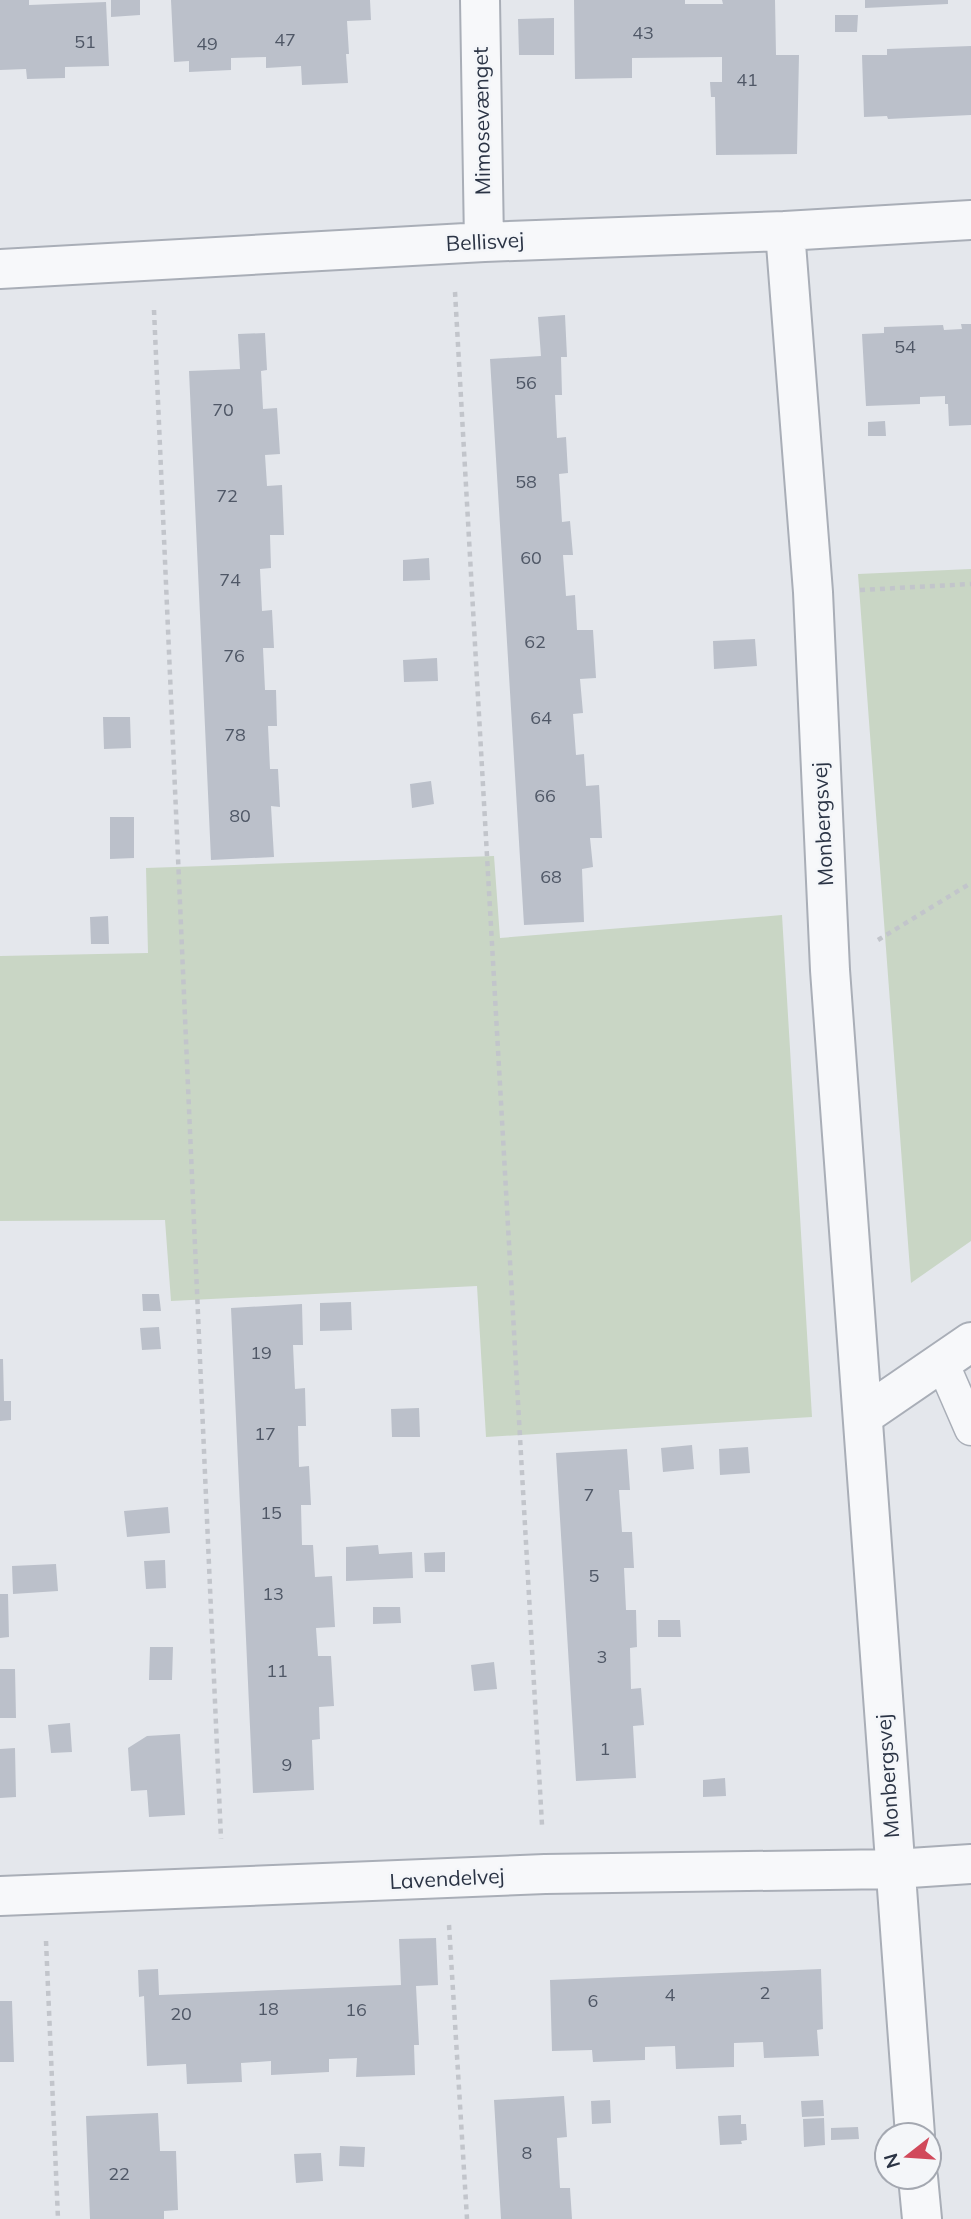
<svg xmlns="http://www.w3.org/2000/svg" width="971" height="2219" font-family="Mulish,sans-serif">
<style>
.green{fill:#c9d6c5}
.building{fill:#bbc0ca}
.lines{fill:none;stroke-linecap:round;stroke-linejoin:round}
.service-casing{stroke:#a9aeb7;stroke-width:35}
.minor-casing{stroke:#a9aeb7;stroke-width:42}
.path{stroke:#c2c5cb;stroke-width:4.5;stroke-dasharray:5 5;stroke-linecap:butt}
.service{stroke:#f7f8fa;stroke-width:32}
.minor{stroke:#f7f8fa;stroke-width:38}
.labels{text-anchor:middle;stroke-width:5;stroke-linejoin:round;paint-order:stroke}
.number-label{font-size:18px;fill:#4f5766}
.street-label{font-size:21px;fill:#2b3445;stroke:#f4f6f9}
</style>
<rect width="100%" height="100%" fill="#e4e7ec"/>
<path class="green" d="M 971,569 L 971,1241 L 911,1283 L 858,574 Z
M 494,856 L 500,938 L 782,915 L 812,1417 L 486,1437 L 477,1286 L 171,1301 L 165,1220 L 0,1221 L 0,956 L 148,953 L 146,868 Z"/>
<path class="building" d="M 0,0 L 29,0 L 29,5 L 106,2 L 109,66 L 65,67 L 65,78 L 27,79 L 26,69 L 0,70 Z
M 111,0 L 140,0 L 140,15 L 111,17 Z
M 171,0 L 370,0 L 371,20 L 347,21 L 349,54 L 346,54 L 348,83 L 302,85 L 301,66 L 266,68 L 266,57 L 231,58 L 231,70 L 189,72 L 189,61 L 174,62 Z
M 574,0 L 685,0 L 685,4 L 723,4 L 722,0 L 775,0 L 776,55 L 799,55 L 797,154 L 716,155 L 715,97 L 711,97 L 710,82 L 722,82 L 722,57 L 632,58 L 632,78 L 575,79 Z
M 865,0 L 948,0 L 948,4 L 865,8 Z
M 835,15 L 858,15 L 857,32 L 835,32 Z
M 554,18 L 554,55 L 519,55 L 518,19 Z
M 971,46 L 971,115 L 888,119 L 887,116 L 864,117 L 862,55 L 887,55 L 887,49 Z
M 565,315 L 567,357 L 561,357 L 562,395 L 555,395 L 557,438 L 566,437 L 568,473 L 559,474 L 562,522 L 570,521 L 573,555 L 563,555 L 566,596 L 575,595 L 577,630 L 593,630 L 596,678 L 580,679 L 583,713 L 573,714 L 576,755 L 584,754 L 586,786 L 599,785 L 602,838 L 590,838 L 593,867 L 582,869 L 584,922 L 524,925 L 490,359 L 541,356 L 538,317 Z
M 961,324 L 971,324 L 971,425 L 949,426 L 948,404 L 945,404 L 945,396 L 920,397 L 920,404 L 866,406 L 862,334 L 884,333 L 884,327 L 943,325 L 944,330 L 962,329 Z
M 265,333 L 267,370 L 261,371 L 263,409 L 277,408 L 280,454 L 265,455 L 267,486 L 282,485 L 284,535 L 270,535 L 271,568 L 260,569 L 262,611 L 272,610 L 274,648 L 263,648 L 265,690 L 276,690 L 277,726 L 268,726 L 270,769 L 278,769 L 280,807 L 271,806 L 274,857 L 211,860 L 189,371 L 240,369 L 238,334 Z
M 885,421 L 886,436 L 868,436 L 868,422 Z
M 429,558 L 430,580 L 403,581 L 403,560 Z
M 755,639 L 757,666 L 714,669 L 713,641 Z
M 437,658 L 438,681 L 404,682 L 403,660 Z
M 103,717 L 130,717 L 131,748 L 104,749 Z
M 431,781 L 434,804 L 412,808 L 410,784 Z
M 110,817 L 134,817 L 134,858 L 110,859 Z
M 108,916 L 109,944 L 91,944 L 90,917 Z
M 142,1294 L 159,1294 L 161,1311 L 143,1311 Z
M 351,1302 L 352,1330 L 320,1331 L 320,1303 Z
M 302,1304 L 303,1345 L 293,1345 L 295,1389 L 305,1388 L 306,1426 L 298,1426 L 299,1467 L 309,1466 L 311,1505 L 301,1505 L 302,1545 L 313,1545 L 315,1577 L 332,1576 L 335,1627 L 316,1628 L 318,1656 L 331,1656 L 334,1706 L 319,1707 L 320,1739 L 312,1740 L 314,1790 L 253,1793 L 231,1308 Z
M 159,1327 L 161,1349 L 142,1350 L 140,1328 Z
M 0,1359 L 3,1359 L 4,1401 L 11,1401 L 11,1420 L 0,1421 Z
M 419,1408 L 420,1437 L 392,1437 L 391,1409 Z
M 692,1445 L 694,1469 L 663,1472 L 661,1448 Z
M 748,1447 L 750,1473 L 720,1475 L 719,1449 Z
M 627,1449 L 630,1490 L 619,1490 L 622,1532 L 632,1532 L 634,1568 L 624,1568 L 626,1610 L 636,1610 L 637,1647 L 630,1648 L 631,1689 L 641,1688 L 644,1725 L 633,1726 L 636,1778 L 576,1781 L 556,1453 Z
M 168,1507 L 170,1533 L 127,1537 L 124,1511 Z
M 378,1545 L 379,1554 L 412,1552 L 413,1578 L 346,1581 L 346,1547 Z
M 445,1552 L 445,1572 L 425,1572 L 424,1553 Z
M 165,1560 L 166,1588 L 146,1589 L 144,1561 Z
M 56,1564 L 58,1591 L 13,1594 L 12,1566 Z
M 0,1594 L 8,1594 L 9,1637 L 0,1638 Z
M 373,1607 L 400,1607 L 401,1623 L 373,1624 Z
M 658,1620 L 680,1620 L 681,1637 L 658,1637 Z
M 150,1647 L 173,1647 L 172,1680 L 149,1680 Z
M 494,1662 L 497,1689 L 474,1691 L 471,1665 Z
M 0,1669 L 15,1669 L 16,1718 L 0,1718 Z
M 70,1723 L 72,1752 L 51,1753 L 48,1725 Z
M 180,1734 L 185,1815 L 149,1817 L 147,1790 L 131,1791 L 128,1748 L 147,1736 Z
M 15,1748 L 16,1797 L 0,1798 L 0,1749 Z
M 725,1778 L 726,1796 L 703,1797 L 703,1780 Z
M 436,1938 L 438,1985 L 416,1986 L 419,2045 L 414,2045 L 415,2075 L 356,2077 L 357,2058 L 329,2059 L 329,2072 L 271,2075 L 271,2061 L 241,2063 L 242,2082 L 187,2084 L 186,2064 L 147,2066 L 144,1996 L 139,1997 L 138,1970 L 158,1969 L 159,1995 L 401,1985 L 399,1939 Z
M 821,1969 L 823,2029 L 817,2030 L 819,2056 L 764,2058 L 763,2042 L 734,2043 L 734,2067 L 676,2069 L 675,2046 L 645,2047 L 645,2060 L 593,2062 L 592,2050 L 552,2051 L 550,1980 Z
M 0,2001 L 12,2001 L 14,2062 L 0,2062 Z
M 564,2096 L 567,2137 L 557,2138 L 560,2188 L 570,2188 L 572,2219 L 501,2219 L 494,2100 Z
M 610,2100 L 611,2123 L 592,2124 L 591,2101 Z
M 823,2100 L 824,2116 L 802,2117 L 801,2101 Z
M 158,2113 L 160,2151 L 176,2151 L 178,2210 L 164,2211 L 164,2219 L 90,2219 L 86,2116 Z
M 741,2115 L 741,2124 L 746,2124 L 747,2140 L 741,2141 L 742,2144 L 720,2145 L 718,2116 Z
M 824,2118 L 825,2145 L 804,2147 L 803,2119 Z
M 858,2127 L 859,2139 L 831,2140 L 831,2128 Z
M 340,2146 L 365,2147 L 364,2167 L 339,2166 Z
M 321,2153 L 323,2181 L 296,2183 L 294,2154 Z"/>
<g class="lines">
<defs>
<path id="service" d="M 941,1360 L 971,1429"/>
<path id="minor" d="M 480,0 L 484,242
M 785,231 L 813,592 L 830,970 L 915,2135
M 0,269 L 484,242 L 785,231 L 971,220
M 863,1416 L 971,1342
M 0,1896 L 545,1874 L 895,1869 L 971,1864
M 918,2177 L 922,2219"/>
</defs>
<use href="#service" class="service-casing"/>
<use href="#minor" class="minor-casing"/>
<path class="path" d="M 455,292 L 542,1825
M 154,310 L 221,1839
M 860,590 L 971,584
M 878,940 L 971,883
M 449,1925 L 467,2219
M 46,1941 L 58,2219"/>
<use href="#service" class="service"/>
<use href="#minor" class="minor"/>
</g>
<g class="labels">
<g class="number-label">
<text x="643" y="39">43</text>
<text x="285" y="46">47</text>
<text x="85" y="48">51</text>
<text x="207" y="50">49</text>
<text x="747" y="86">41</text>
<text x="905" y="353">54</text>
<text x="526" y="389">56</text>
<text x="223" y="416">70</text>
<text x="526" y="488">58</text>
<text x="227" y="502">72</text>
<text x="531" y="564">60</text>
<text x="230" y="586">74</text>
<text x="535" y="648">62</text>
<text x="234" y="662">76</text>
<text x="541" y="724">64</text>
<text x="235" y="741">78</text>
<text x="545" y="802">66</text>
<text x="240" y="822">80</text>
<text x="551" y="883">68</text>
<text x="261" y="1359">19</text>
<text x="265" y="1440">17</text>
<text x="589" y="1501">7</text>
<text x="271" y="1519">15</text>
<text x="594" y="1582">5</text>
<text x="273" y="1600">13</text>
<text x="602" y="1663">3</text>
<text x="277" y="1677">11</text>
<text x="605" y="1755">1</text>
<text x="287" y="1771">9</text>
<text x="765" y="1999">2</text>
<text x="670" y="2001">4</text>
<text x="593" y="2007">6</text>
<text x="268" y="2015">18</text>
<text x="356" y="2016">16</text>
<text x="181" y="2020">20</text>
<text x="527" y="2159">8</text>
<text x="119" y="2180">22</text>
</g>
<g class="street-label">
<text transform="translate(482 121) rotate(-91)" y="7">Mimosevænget</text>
<text transform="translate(485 242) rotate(-3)" y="7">Bellisvej</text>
<text transform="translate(823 824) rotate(-93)" y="7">Monbergsvej</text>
<text transform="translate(888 1776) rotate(-94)" y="7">Monbergsvej</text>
<text transform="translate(447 1879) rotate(-3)" y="7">Lavendelvej</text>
</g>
</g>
<g transform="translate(908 2156) rotate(253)"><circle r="33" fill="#f4f6f9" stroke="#a4a8b1" stroke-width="2"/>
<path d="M0-5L12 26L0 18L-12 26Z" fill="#d1495b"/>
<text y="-10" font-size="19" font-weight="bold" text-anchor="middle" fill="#2b3445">N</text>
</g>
</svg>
